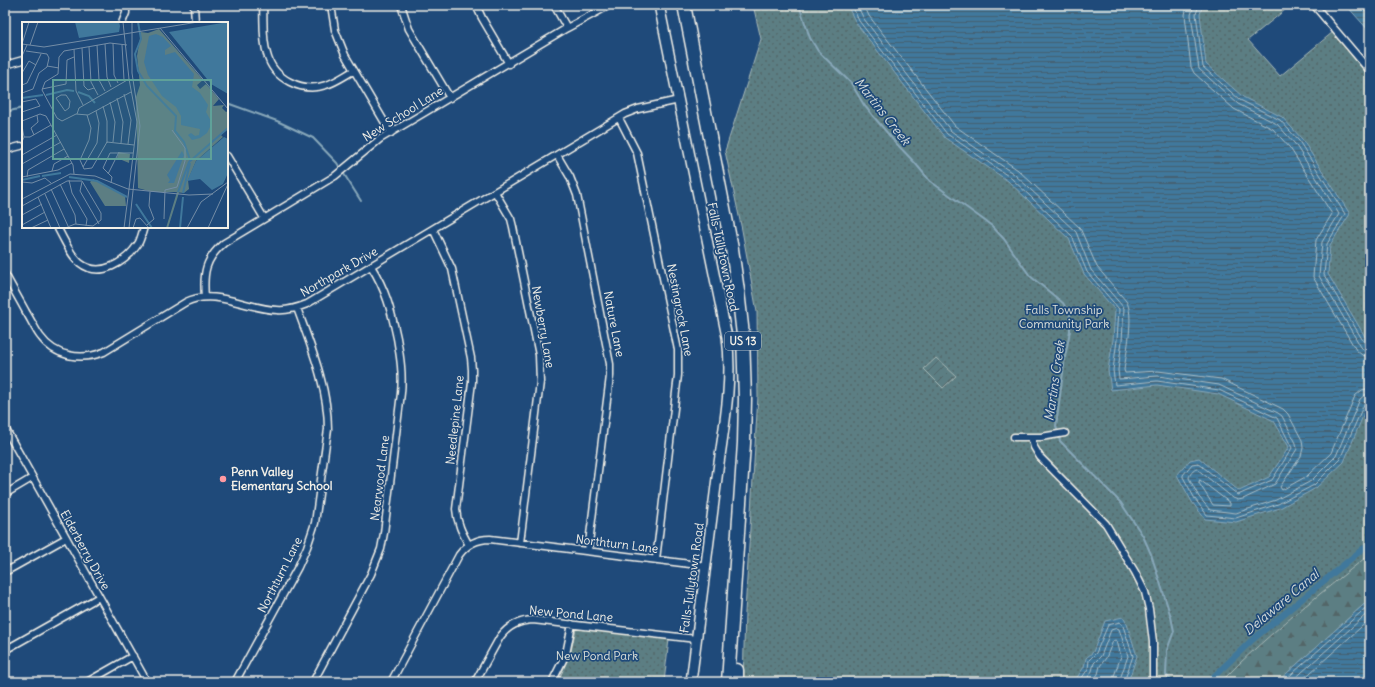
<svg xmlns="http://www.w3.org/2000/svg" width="1375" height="687" font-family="Delius,sans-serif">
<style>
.forest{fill:url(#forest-firs);stroke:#a8b8b6}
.park{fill:url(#park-dots);stroke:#a8b8b6}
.garden{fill:url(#garden-furrows);stroke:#a8b8b6}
.water{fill:url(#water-rules);stroke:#88a8ba}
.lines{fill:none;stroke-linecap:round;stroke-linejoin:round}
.shore{stroke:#acc1ca;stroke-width:1}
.stream{stroke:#88a8ba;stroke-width:2}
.canal{stroke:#40789c;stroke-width:6}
.street-casing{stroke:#f4f1e8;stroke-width:9}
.secondary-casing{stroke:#f4f1e8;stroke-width:12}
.highway-casing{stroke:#f4f1e8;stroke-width:15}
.street{stroke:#1f4a7a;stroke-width:6}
.secondary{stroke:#1f4a7a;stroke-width:9}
.highway{stroke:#1f4a7a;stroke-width:12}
.poi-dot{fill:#ff9aa2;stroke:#1f4a7a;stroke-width:1.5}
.labels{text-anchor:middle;stroke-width:3.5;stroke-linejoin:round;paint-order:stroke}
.shield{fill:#1f4a7a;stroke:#b4bfc7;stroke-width:1}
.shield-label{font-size:11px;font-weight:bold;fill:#f4f1e8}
.street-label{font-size:12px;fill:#f4f1e8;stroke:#1f4a7a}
.park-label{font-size:12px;fill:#dde0d9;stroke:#1f4a7a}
.poi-label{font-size:12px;font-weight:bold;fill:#f4f1e8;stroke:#1f4a7a;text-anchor:start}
.water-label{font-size:13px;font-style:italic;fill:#d9dfdd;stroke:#1f4a7a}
.inset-river{fill:none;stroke:#40789c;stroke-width:2}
.inset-road{fill:none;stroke:#748da6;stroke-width:1}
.view{fill:#5fa199;fill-opacity:0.15;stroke:#5fa199;stroke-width:2}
.inset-edge{fill:none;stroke:#f4f1e8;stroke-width:2}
</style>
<defs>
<pattern id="forest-firs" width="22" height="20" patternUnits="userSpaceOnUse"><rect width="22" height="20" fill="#5c7e83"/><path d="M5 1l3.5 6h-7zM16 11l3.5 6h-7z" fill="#536668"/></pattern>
<pattern id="park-dots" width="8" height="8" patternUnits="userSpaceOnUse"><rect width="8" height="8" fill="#5c7e83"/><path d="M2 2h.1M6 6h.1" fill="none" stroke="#536668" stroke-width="1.8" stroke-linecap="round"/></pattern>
<pattern id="garden-furrows" width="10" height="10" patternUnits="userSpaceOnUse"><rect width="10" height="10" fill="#5c7e83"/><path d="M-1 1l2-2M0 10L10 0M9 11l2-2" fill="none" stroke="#536668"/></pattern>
<pattern id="water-rules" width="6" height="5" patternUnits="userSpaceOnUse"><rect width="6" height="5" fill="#40789c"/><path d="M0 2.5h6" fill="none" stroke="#446071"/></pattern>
</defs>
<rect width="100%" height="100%" fill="#1f4a7a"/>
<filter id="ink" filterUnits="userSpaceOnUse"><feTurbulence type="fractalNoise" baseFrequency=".025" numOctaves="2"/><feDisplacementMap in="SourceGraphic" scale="8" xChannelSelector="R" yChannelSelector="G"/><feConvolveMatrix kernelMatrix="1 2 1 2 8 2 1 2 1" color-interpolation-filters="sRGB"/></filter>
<g filter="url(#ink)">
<path class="forest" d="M 1370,500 L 1370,599 L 1277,682 L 980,682 Z"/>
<path class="park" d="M 753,5 L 1291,5 L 1248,40 L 1280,76 L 1333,32 L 1370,78 L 1370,554 C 1319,595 1266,635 1221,682 L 743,682 L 745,612 L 758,396 L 757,312 L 742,230 L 725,151 L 761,39 Z
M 579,628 L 669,639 L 664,682 L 563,682 L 559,680 L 571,651 L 576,629 Z"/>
<path class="garden" d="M 936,358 L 956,376 L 943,388 L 924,369 Z"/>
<path class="water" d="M 847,5 L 1203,5 L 1200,14 L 1206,64 L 1243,97 L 1282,117 L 1302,139 L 1350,214 L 1330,245 L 1328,274 L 1370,345 L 1370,399 L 1344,462 L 1316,488 L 1280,508 L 1236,522 L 1205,519 L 1192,502 L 1177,475 L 1190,460 L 1199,458 L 1239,491 L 1269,477 L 1289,447 L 1274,421 L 1218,394 L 1157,385 L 1111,390 L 1108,370 L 1113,340 L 1115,310 L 1084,274 L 1069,239 L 1008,181 L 945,138 L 856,23 Z
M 1346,5 L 1370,5 L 1370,32 Z
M 1370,599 L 1370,682 L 1277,682 Z
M 1123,617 L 1127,624 L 1137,656 L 1128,682 L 1074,682 L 1084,667 L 1086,658 L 1093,652 L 1105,621 Z"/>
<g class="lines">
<path class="shore" d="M 852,5 L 859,21 L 947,134 L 1011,178 L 1072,236 L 1087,272 L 1119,309 L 1117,340 L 1113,370 L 1115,385 L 1157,381 L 1219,390 L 1277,418 L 1292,448 L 1272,480 L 1238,495 L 1198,463 L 1192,464 L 1183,475 L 1183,477 L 1195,499 L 1207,515 L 1236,518 L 1278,504 L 1314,485 L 1340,459 L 1365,402 L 1367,400 L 1370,399
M 857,5 L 864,19 L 951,131 L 1014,174 L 1076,232 L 1091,270 L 1124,308 L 1122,341 L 1118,370 L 1119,379 L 1158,376 L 1219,385 L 1278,413 L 1282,416 L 1296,443 L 1297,449 L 1275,484 L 1243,499 L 1238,500 L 1233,498 L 1197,469 C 1194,469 1189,475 1189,478 L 1199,497 L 1210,510 L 1236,513 L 1276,500 L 1311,481 L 1336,456 L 1360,399 L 1365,395 L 1370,394
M 864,5 L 869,16 L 955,126 L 1018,170 L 1080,228 L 1097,267 L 1126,301 C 1135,313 1126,355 1124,370 L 1125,373 L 1158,371 L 1221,379 L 1283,409 L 1288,414 L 1302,440 L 1303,448 L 1301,456 L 1280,487 L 1282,490 L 1307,476 L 1331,453 L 1355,396 L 1362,390 L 1370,388
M 1187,5 L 1185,15 L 1191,67 L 1194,73 L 1234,109 L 1273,129 L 1290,148 L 1332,214 L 1316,240 L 1313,277 L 1356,350 L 1362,355 L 1370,357
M 1194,5 L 1191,15 L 1199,69 L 1238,104 L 1277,124 L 1295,144 L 1339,214 L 1322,242 L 1319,276 L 1361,347 L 1364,350 L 1370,351
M 1199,5 L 1196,14 L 1203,67 L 1240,100 L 1280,120 L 1299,141 L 1345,214 L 1327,244 L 1324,275 L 1365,344 L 1370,346
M 1200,480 L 1230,503 L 1230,506 L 1213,505 L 1199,483 Z
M 1079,682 L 1088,669 L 1089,660 L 1096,653 L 1108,625 L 1120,622 L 1123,626 L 1133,656 L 1124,682
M 1085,682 L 1092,671 L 1094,663 L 1101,656 L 1111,630 L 1117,628 L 1119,629 L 1128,656 L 1119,682
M 1092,682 L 1098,674 L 1100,666 L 1106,658 L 1113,641 L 1115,640 L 1117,641 L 1121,656 L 1114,676 L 1113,682
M 1283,682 L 1370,604
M 1291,682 L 1370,611
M 1300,682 L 1370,619"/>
<path class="stream" d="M 799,5 L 810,38 L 818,51 L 851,83 L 864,105 L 894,141 L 915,163 L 930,181 L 992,226 L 1004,239 L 1030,276 L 1063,303 L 1070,315 L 1070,331 L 1065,357 L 1056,426 L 1060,441 L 1121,503 L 1143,536 L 1151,554 L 1171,617 L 1174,631 L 1167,650 L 1166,675 L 1173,682
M 227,103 L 277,121 L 313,138 L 337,163 L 361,201
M 5,112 L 23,108"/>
<path class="canal" d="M 1208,682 L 1251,641 L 1370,543"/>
<defs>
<path id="street" d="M 194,5 L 195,23
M 263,5 C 264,21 262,39 267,54 C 273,79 302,93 326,85 C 336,82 344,76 353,71
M 331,5 L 335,30 L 345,55 L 391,133
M 401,5 L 409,29 L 450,98
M 476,5 L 482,18 L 509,64
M 554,5 L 567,28
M 1314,5 L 1370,71
M 122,23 L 126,13 L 126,5
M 5,65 L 23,60
M 619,118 L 637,153 L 678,350 L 678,375 L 656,560
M 5,150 L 21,146
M 557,155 L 570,177 L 577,195 L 610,364 L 610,376 L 588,551
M 227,156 L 264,218
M 495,192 L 511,219 L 513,227 L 539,355 L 540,382 L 520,543
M 57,227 C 64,239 70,255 80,263 C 100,279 126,262 138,244 C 141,239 142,233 144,227
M 433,229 L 452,269 L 471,358 L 472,370 L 472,382 L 456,509 C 457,523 462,533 469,545
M 5,274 C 12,287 19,299 26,312 C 31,320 35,329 40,336 C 55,357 81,361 104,352 L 186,302 C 215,288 247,309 277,310 C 288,311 297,308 307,304 L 625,114 L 638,109 L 679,100
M 205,297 C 203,273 205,259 224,243 L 335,176 L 380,139 L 567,28 L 610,5
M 5,428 L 147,682
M 1014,437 L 1041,437 L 1065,433
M 1031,437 L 1034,447 L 1040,457 L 1106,524 L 1135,572 L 1145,592 L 1149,609 L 1153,642 L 1153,682
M 5,494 L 32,478
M 5,572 L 66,538
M 5,650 L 99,597
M 87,682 L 133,656
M 235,682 L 298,567 L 307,547 L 315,523 L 328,429 C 328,387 311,347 297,308
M 313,682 L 371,574 L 381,549 L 384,533 L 401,393 C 403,373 400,356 397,338 C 391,310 386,290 371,266
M 391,682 L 459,555 C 467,544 477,539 490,539 L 706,566
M 475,682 L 500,637 C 509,625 519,621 533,620 L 696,639
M 552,682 L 566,654 L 572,624"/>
<path id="secondary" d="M 659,5 L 727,337 C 733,381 724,426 718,470 C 709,541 700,611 691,682"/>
<path id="highway" d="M 684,5 L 732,249 L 738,291 L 743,335 L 745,399 L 744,443 L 728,682
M 737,670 L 737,682"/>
</defs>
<use href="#street" class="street-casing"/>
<use href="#secondary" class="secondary-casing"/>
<use href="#highway" class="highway-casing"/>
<use href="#street" class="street"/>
<use href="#secondary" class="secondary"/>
<use href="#highway" class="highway"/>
</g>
</g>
<circle class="poi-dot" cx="223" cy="479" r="4"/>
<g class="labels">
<rect class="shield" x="725" y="332" width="36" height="18" rx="3"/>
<g class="shield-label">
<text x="743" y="345">US 13</text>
</g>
<g class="street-label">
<text transform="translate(403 114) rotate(-32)" y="4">New School Lane</text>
<text transform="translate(723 257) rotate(78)" y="4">Falls-Tullytown Road</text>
<text transform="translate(339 272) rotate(-30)" y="4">Northpark Drive</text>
<text transform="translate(680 310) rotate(79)" y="4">Nestingrock Lane</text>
<text transform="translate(614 324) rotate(79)" y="4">Nature Lane</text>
<text transform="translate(543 327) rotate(80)" y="4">Newberry Lane</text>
<text transform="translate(455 420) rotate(-84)" y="4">Needlepine Lane</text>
<text transform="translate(380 478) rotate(-83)" y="4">Nearwood Lane</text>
<text transform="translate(617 544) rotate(7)" y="4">Northturn Lane</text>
<text transform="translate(85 550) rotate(61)" y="4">Elderberry Drive</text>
<text transform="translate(280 575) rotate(-63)" y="4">Northturn Lane</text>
<text transform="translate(692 578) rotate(-82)" y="4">Falls-Tullytown Road</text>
<text transform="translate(571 614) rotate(5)" y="4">New Pond Lane</text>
</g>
<g class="park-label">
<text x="1064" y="314">Falls Township<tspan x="1064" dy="14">Community Park</tspan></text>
<text x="597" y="660">New Pond Park</text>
</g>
<g class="poi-label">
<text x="231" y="476">Penn Valley<tspan x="231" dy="14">Elementary School</tspan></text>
</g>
<g class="water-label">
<text transform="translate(883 111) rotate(52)" y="5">Martins Creek</text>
<text transform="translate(1054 381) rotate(-82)" y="5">Martins Creek</text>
<text transform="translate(1281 602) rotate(-40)" y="5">Delaware Canal</text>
</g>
</g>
<g transform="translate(22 22)">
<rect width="206" height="206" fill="#1f4a7a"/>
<path d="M 198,112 L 201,115 L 174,139 L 166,158 L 167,167 L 162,171 L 116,166 L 117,128 L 159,140 Z" fill="#5c7e83"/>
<path d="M 137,7 L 181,58 L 175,63 L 178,67 L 184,62 L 197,77 L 191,84 L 202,83 L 200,86 L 204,90 L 206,89 L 206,107 L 173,134 L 165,145 L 146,206 L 144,206 L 155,170 L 130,170 L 116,166 L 114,75 L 118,63 L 115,34 L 119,10 L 126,11 ZM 97,130 L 108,132 L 107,141 L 95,136 ZM 71,157 L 103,174 L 104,184 L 83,184 L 68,160 Z" fill="#5c7e83"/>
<path d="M 53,0 L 97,0 L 98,4 L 97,10 L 57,16 ZM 206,0 L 206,72 L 189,62 L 147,10 ZM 134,12 L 141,15 L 149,24 L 143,28 L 143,33 L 153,30 L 172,52 L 170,65 L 178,71 L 186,83 L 184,90 L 190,101 L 185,111 L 178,116 L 170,118 L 166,113 L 169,111 L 173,114 L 177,113 L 178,107 L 159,103 L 159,94 L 154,85 L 140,74 L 126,53 L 122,40 L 127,14 ZM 202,115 L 206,117 L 206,151 L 201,162 L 190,168 L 178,157 L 165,159 L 174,139 ZM 160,129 L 162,133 L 152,161 L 146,161 L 148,158 L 145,153 Z" fill="#40789c"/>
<path class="inset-river" d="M 116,0 L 119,17 L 113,32 L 116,49 L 125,64 L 154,94 L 153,109 L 162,120 L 168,138M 56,70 L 67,74 L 73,81M 24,73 L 45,68 L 52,69M 0,76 L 21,73M 20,154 L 39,151M 47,155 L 75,159 L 105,175M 0,158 L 18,154M 156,170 L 167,140 L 206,106M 161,171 L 168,141M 114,182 L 130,206M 158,206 L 161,175"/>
<path class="inset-road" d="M 101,0 L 107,57 L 115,100 L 107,167M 138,6 L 206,87M 91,21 L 92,53 L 96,61M 0,22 L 22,25 L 176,0M 0,22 L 7,0M 83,22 L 85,55 L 89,65M 8,23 L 16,0M 75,23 L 77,58 L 83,69M 100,23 L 102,58M 105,23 L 88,21 L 42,29 L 37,35 L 36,52 L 23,60 L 20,68 L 35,96 L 40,99 L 54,92 L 66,93 L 109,70M 67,25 L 69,60 L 76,73M 60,26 L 62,64 L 66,68 L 72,66M 52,27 L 54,69 L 61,83M 0,34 L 5,23M 25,44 L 37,46M 0,51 L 7,39 L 14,43M 0,63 L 5,61 L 19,32M 20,67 L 44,62 L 45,38 L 52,35M 0,71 L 11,67 L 17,51 L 25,45 L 27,36 L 25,32 L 4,29M 102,72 L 109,98 L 106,122M 39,73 L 44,73 L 48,79 L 47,86 L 43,89 L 34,76 ZM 95,76 L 101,100 L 99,121M 0,80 L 14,77 L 18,84 L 0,90M 88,80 L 93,100 L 91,120M 81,84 L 85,99 L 85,121M 55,92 L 57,86 L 107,57M 65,93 L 69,106 L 67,118 L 58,138 L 62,147 L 70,146 L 85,120 L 112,123M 0,99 L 18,92 L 24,94 L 51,143 L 52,152M 0,104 L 2,115 L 0,120M 12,113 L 9,106 L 16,100 L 15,93M 2,115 L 8,115 L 29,103M 0,133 L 35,113M 0,142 L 39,120M 61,145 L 75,121 L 77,101 L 74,89M 30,149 L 32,142 L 46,134M 86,152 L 97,130M 0,155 L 36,148 L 50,141M 5,155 L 6,148 L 42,127M 47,158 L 50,171 L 65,197 L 64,204M 0,160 L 10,161 L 23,156 L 29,161M 60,160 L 58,169 L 77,202M 89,161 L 90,155 L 81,146 L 88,131 L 111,131M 38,162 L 53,193 L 54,202M 29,167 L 46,204M 23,172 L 38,206M 16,175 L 29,206M 0,177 L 48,152 L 73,154 L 106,167 L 167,173 L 191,172M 0,184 L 45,159 L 60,159 L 79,191 L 79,198 L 71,204 L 53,202 L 43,206M 0,193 L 20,182M 142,197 L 143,168 L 155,165 L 163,139 L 163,126 L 150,108M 0,203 L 23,190M 125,203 L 132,197 L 127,184 L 128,170M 9,206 L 26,198M 102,206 L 107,167M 107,206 L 118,104 L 110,51 L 110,0M 111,206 L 114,197 L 118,196 L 127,206M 165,206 L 179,180 L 206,160M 186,206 L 206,162"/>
<path class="view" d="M 31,58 L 189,58 L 189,137 L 31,137 Z"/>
<rect width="206" height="206" class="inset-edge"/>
</g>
<rect width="1375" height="687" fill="none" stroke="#1f4a7a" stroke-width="20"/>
<rect x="10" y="10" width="1355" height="667" fill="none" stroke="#f4f1e8" stroke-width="1.5" filter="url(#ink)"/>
</svg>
